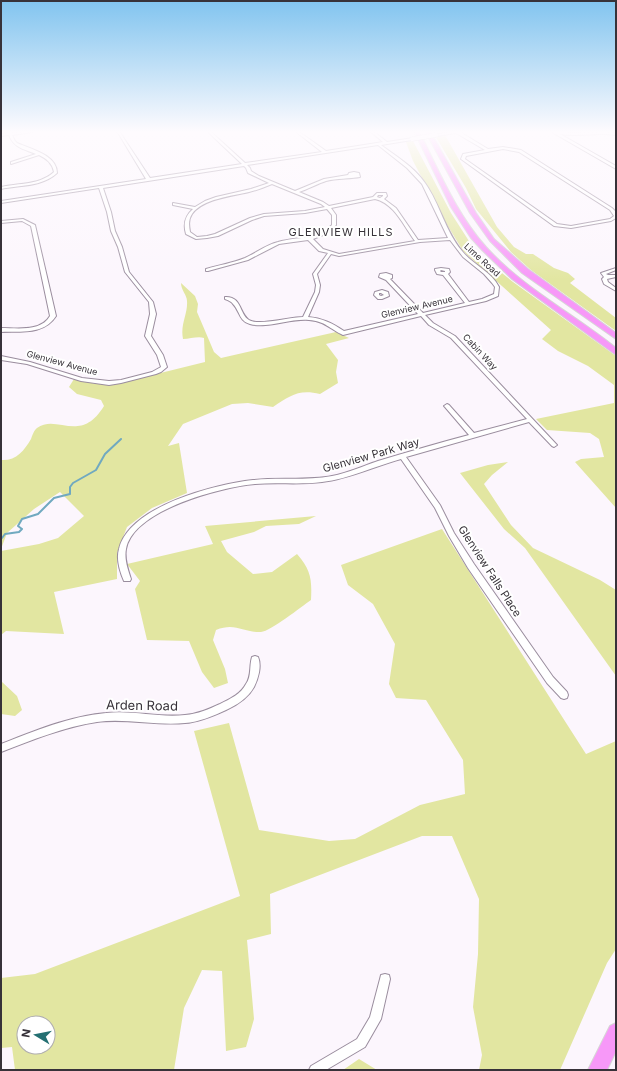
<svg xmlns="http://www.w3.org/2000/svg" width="617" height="1071" font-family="Inter,sans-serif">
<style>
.green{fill:#e2e6a1;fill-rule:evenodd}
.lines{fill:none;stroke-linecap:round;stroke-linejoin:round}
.stream{stroke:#70a9c0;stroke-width:2}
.minor-casing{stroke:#9a8d9e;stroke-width:2}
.highway-casing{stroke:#d7d6d7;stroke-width:2}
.minor{fill:#fff;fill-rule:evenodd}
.highway{fill:#f798f8;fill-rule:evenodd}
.minor-bridge-casing{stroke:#9a8d9e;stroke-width:5;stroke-linecap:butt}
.minor-bridge{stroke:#fff;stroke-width:4}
.labels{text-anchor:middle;stroke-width:4;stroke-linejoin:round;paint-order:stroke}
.far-street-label{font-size:9px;fill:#373239;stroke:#fff}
.far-quarter-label{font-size:11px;letter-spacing:1px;fill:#373239;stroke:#fff}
.street-label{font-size:11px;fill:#373239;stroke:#fff}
.near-street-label{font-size:13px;fill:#373239;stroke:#fff}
</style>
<rect width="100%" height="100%" fill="#fcf6fd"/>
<path class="green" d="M 445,135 L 497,227 L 514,247 L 526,254 L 533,254 L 554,268 L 568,273 L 575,279 L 570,283 L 616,318 L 616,331 L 531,270 L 511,252 L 476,209 L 466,188 L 436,137 Z
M 413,141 L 451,213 L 476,252 L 513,282 L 616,356 L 616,508 L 575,462 L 581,459 L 604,457 L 599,439 L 590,433 L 547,430 L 536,419 L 614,403 L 614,385 L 588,366 L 558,351 L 542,339 L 551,330 L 463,251 L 446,223 L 413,161 L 406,142 Z
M 181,283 L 195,296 L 198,304 L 197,312 L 203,326 L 214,352 L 221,358 L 336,332 L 349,338 L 326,344 L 338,360 L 336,372 L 338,383 L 320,394 C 298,389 290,396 273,407 L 248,403 L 232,404 L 183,424 L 168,446 L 179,443 L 187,493 L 152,508 L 127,527 L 117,553 L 117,579 L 54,592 L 64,634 L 6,631 L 1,635 L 1,551 L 39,544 L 58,538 L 84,516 L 60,492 L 34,509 L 7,533 L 1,549 L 1,460 C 16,461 24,451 31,439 C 32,436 34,430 37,428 C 57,413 80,445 104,406 L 101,400 L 77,394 L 69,387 L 74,379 L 96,384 L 116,384 L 205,362 L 204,338 C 198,336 190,339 183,339 C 180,324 188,314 187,301 C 187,295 181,290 181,283 Z
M 508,462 L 492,475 L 484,484 L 511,525 L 533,548 L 600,580 L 616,590 L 616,676 L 525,548 L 504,529 L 460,473 L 488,465 Z
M 316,516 L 299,524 L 266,526 L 254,532 L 221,541 L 227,552 L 253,574 L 272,572 L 297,554 C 311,570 312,579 311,600 C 301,607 271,631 261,632 C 243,633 236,622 216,630 L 213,640 L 225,669 L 228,683 L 214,688 L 202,672 L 189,641 L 147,640 L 135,589 L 140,581 L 127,564 L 213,544 L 205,526 Z
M 442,529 L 586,754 L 616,741 L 616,949 L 607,963 L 560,1070 L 479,1070 L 482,1055 L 473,1007 L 478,954 L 479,899 L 452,836 L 422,836 L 270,894 L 271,934 L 247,940 L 254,1019 L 246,1047 L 226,1051 L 222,971 L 202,970 L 184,1008 L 174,1070 L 15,1070 L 12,1047 L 1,1048 L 1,978 L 35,974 L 240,896 L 194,731 L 229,723 L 259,830 L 329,841 L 355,839 L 420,805 L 465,794 L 463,760 L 426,700 L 396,698 L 389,684 L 395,644 L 373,604 L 348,585 L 341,565 ZM 24,1023 L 48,1023 L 48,1047 L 24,1047 Z
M 1,681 L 17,696 L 22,710 L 15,716 L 1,714 Z
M 359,1059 L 377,1070 L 343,1070 Z"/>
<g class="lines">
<path class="stream" d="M 2,538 L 5,534 L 19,532 L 22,529 L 18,526 L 22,519 L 38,514 L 54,498 L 70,494 L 70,487 L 73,483 L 96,470 L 105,454 L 121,439"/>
<defs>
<path id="minor" d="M 8,131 L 10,131 L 11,133 L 33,131 L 32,132 L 12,135 L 15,141 L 17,143 C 31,149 57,155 57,173 C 42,187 20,185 1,189 L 1,187 C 19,183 40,185 54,172 C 52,163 47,159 39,155 L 11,164 L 11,162 L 36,154 C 24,149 14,148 9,135 L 1,136 L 1,134 L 8,133 Z
M 117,131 L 119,131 L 150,178 L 242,164 L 207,131 L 210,131 L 245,163 L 322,152 L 295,131 L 298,131 L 326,151 L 383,142 L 370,131 L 373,131 L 387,142 L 413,138 L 412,140 L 381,145 C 397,157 414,167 425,183 C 440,204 445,231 462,251 C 473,265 491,271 499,287 L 498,296 L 486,301 L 425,315 L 433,323 L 455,336 L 557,445 L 554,447 L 552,446 L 529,422 L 406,457 L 440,505 L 454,533 L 474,564 L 553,677 L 567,692 L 568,695 L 567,698 L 564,699 L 561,698 L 547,683 L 468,568 L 449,536 L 435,508 L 401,459 C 375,466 349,479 322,482 C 300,485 278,482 255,484 C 221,487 133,510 126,549 C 124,559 128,570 131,579 L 130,581 L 124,581 C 120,572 116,559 119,549 C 129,506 216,484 253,480 C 279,477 306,481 332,476 C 348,473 363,466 378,461 C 408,452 438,443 469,435 L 445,407 L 444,406 L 447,404 L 449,405 L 474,433 L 527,419 L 451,338 L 429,325 L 421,316 L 343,335 C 330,329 325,321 309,320 C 291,318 267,329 250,324 C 239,321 240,311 233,304 C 232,302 228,300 225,299 L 225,297 C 242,296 239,314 249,320 C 259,326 290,317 303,317 L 315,292 L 316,285 L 313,274 L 328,253 L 319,251 L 308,240 L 279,244 L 248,260 L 208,271 L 206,271 L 206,269 C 219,265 233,263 245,258 C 256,253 266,245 278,242 C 298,236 316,241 332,225 L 332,215 L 327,209 L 305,213 L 264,216 L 252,220 L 218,236 L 207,238 L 196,239 L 186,234 C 183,224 185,216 193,209 L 173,205 L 173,203 L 195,207 L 205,201 L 216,197 L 251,189 L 269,183 L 248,173 L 246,168 L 244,166 L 103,188 L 111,212 L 115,231 L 122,247 L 129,272 L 153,302 L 156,314 L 151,336 L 163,355 L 167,367 L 161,372 L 156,374 L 121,383 L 109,385 L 81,381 L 27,364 L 1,360 L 1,356 L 30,362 L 82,378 L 109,381 L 121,380 L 152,372 L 161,367 L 157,355 L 145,336 L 150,314 L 149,302 L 125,272 L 118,247 L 111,231 L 107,212 L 99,188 L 1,203 L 1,201 L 146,179 ZM 378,145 L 407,168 L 422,184 L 448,238 L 418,240 L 396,208 L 384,199 L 387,196 L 386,193 L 377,193 L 373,197 L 329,206 L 323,202 L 299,192 C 308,189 317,184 326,181 C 337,178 349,179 360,177 L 359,173 L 354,172 L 349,173 L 348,175 L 324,179 L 295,191 L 259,176 L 251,171 L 250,168 L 247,165 ZM 272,184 L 321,204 L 325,207 L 305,211 L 264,214 L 250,218 L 215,234 L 207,236 L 197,237 L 190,232 C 189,226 188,220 192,214 C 202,199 232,196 249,192 C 257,190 265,187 272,184 ZM 378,195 L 383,195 L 383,196 L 380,198 L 377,197 ZM 375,199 C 395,204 403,225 415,241 L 339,254 L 323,249 L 313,239 C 322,236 329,233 336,225 L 336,215 L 331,208 ZM 450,240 L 463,257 L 484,274 L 492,283 L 495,287 L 494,294 L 482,299 L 469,302 L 448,274 L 450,272 L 449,269 L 441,268 L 435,269 L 435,270 L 437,274 L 443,275 L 465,303 L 423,313 L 390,279 L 392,278 L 392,275 L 386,273 L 380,274 L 379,277 L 386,280 L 418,314 L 344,331 C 332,323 322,318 308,317 L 319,292 L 320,285 L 317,274 L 331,254 L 339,256 L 420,242 ZM 441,270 L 445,271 L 445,272 L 441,272 L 440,271 Z
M 455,131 L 462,131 L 460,132 L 488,149 L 503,147 L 521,150 L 612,208 L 616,212 L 616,218 L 611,221 L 571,228 L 554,226 L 461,159 L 463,154 L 485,150 L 456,133 L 436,136 L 434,135 ZM 503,149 L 519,152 L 610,210 L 614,216 L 610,219 L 571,226 L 557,224 L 465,159 L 466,156 Z
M 550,131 C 556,130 564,133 572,133 C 587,133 601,131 616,133 L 616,135 C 597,132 579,137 560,134 L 616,166 L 616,169 Z
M 23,219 L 35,225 L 56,316 C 44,335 21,331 1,332 L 1,328 C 17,328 41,332 50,316 L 31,226 L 22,221 L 1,223 L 1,221 Z
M 616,268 L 616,270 L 606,274 L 608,275 L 616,275 L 616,277 L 607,279 L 608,282 L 616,288 L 616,291 L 604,284 L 602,279 L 604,277 L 601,273 Z
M 382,290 L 388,292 L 389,296 L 382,299 L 378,299 L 374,295 L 375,292 ZM 379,293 L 381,293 L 384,295 L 381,296 L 379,295 Z
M 255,656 L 258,657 C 262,666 258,679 254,687 C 248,698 237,705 226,710 C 213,716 199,722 185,723 C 156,726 126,718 97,722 C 64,727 32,740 1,752 L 1,744 C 35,731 70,716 106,713 C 133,710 159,718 185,715 C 198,714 209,709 220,704 C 230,699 241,694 246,684 C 252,676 249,666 252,657 Z
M 385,974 L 389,975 L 390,979 L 381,1019 L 365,1047 L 326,1070 L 309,1070 L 311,1066 L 357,1039 L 370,1017 L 380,979 L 381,975 Z"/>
<path id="highway" d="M 414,131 L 419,131 C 439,171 456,213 486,247 C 523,288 574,314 616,348 L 616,355 L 512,279 L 482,250 L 471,238 L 451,207 Z
M 425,131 L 430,131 L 476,213 L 494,239 L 528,269 L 616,333 L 616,339 L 522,273 L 490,241 L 470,213 Z
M 616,1023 L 616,1051 L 607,1070 L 588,1070 L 610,1026 Z"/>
</defs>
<use href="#minor" class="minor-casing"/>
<use href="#highway" class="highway-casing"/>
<use href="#minor" class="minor"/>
<use href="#highway" class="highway"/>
<defs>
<path id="minor-bridge" d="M 412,139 L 436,135"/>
</defs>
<use href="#minor-bridge" class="minor-bridge-casing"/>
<use href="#minor-bridge" class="minor-bridge"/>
</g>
<linearGradient id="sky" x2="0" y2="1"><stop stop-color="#81c4ef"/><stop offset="0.47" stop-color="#fefbfe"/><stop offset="1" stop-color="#fefbfe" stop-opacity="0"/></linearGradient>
<rect width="617" height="281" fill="url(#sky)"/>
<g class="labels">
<g class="far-street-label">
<text transform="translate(482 260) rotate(42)" y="3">Lime Road</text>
<text transform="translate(417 307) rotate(-13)" y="3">Glenview Avenue</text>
<text transform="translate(480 352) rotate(47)" y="3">Cabin Way</text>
<text transform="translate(62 363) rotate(15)" y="3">Glenview Avenue</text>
</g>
<g class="far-quarter-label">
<text x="341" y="236">GLENVIEW HILLS</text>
</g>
<g class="street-label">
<text transform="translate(371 455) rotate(-16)" y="4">Glenview Park Way</text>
<text transform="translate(490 571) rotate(57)" y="4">Glenview Falls Place</text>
</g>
<g class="near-street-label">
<text transform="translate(142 705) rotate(1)" y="5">Arden Road</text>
</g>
</g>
<rect width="617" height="1071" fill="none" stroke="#373239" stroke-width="4"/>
<g transform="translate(36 1035) rotate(280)"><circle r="19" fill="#ffffff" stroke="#afadb0"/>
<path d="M0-3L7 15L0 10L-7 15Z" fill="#246f72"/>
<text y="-6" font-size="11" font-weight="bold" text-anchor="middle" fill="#373239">N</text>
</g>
</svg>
